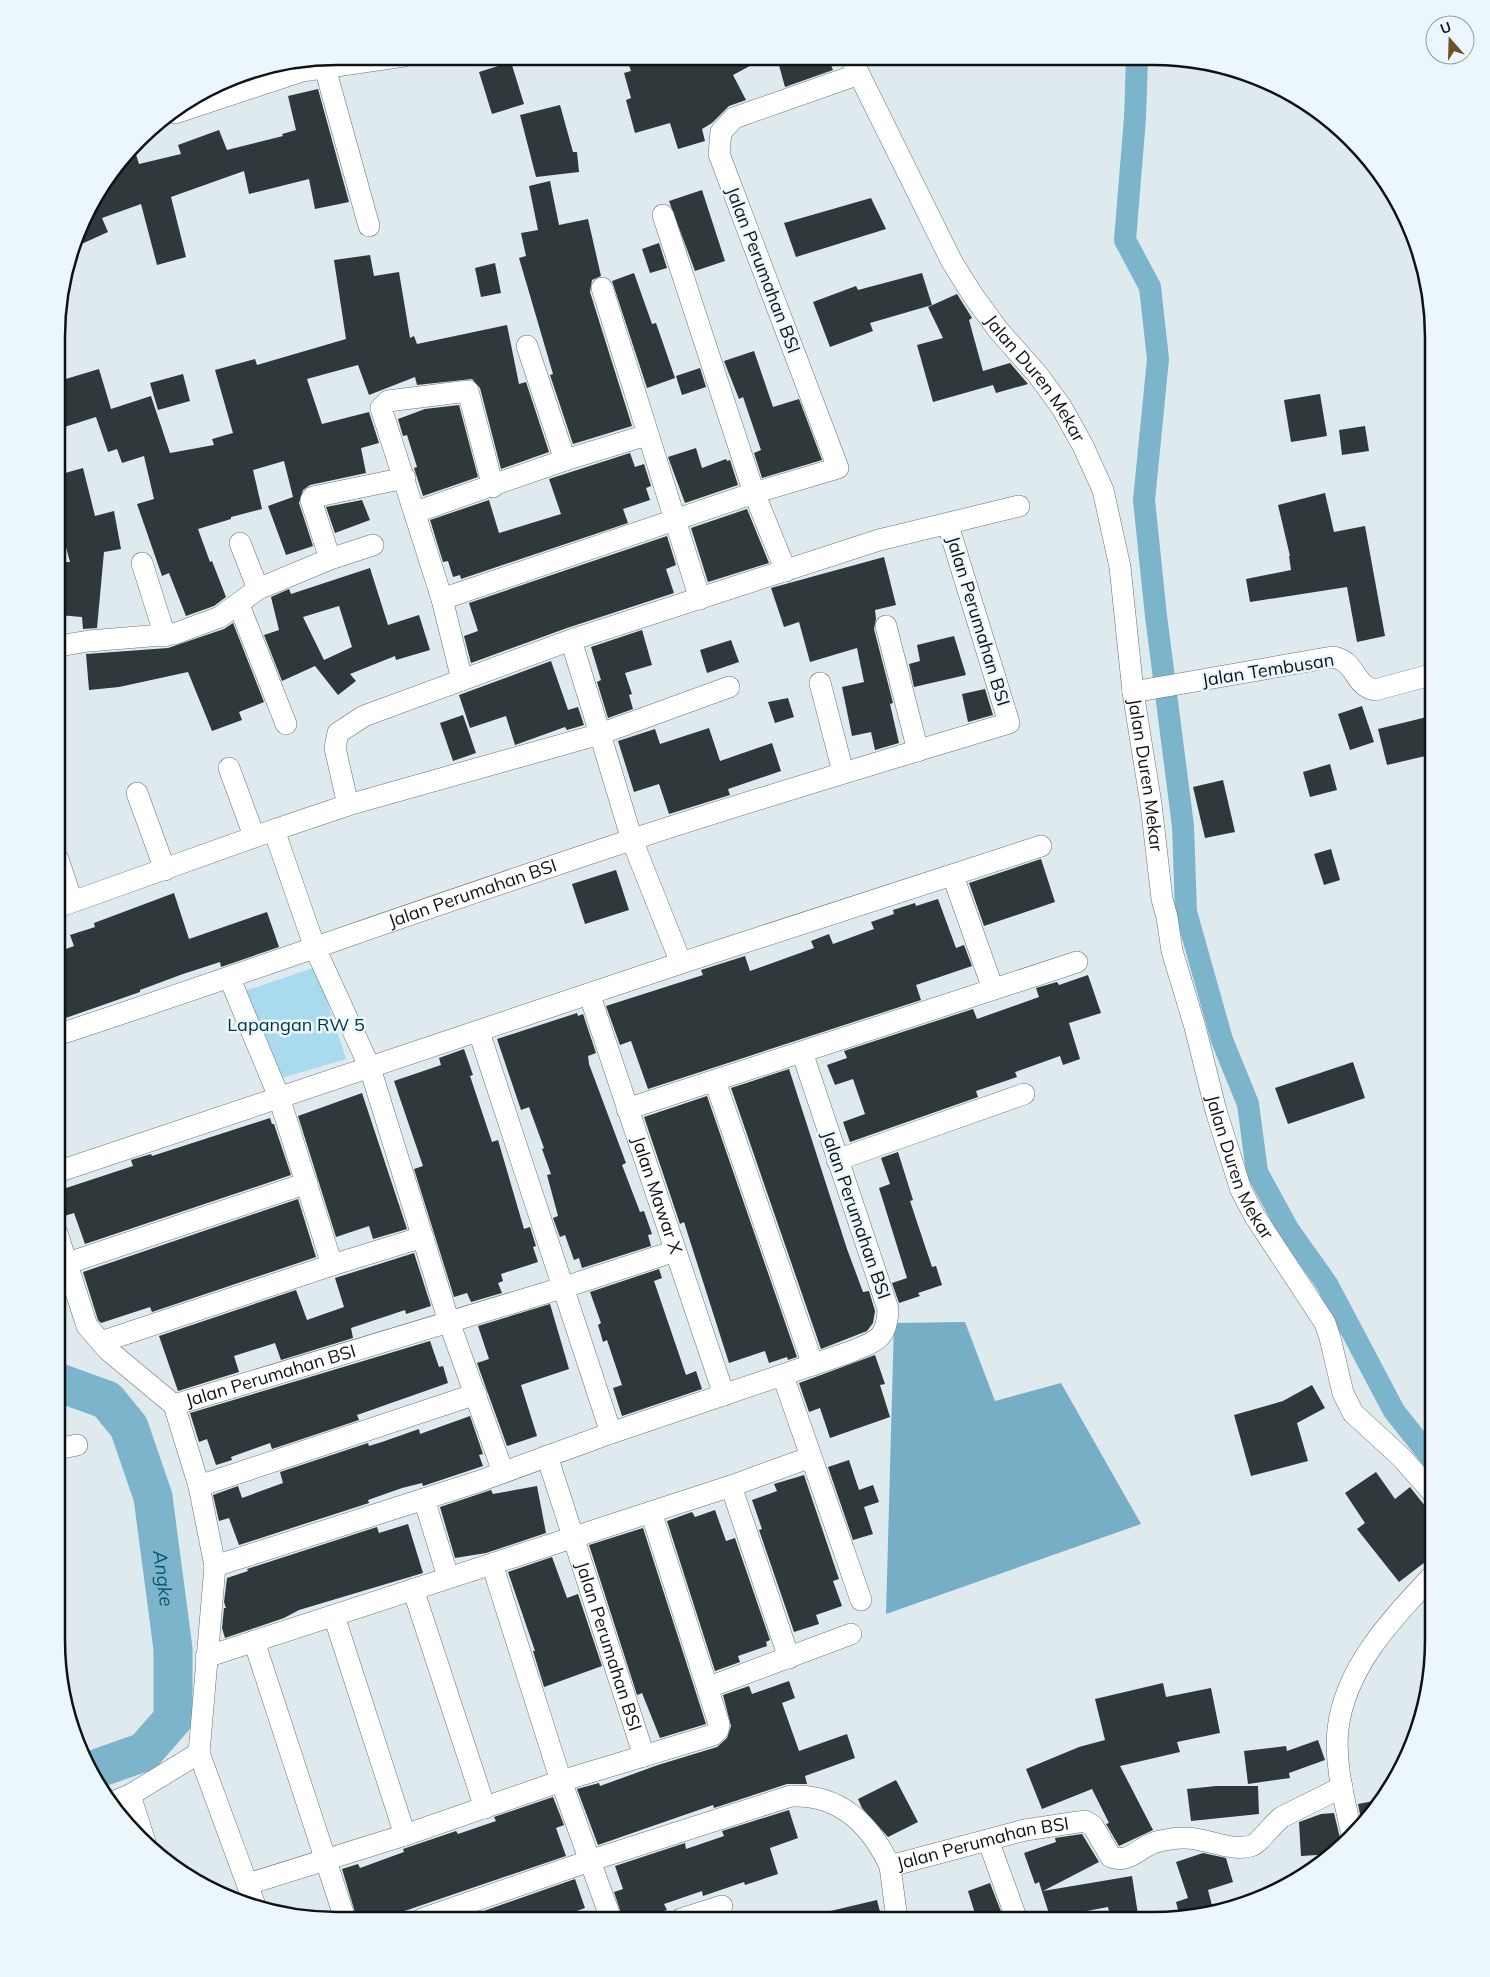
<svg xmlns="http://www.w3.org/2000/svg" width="1490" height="1977" font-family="Mulish,sans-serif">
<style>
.green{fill:#aadaee}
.forest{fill:#76aec5}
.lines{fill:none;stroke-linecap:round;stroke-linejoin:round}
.canal{stroke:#7bb4cb;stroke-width:22}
.river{stroke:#7bb4cb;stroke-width:39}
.building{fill:#2f383b;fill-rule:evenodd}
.minor-casing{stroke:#687276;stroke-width:22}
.minor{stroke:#fff;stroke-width:21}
.labels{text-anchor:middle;stroke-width:5;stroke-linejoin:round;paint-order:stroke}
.street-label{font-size:18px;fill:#0f1315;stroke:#ecf7fc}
.park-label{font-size:18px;fill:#003444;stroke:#ecf7fc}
.water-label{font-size:19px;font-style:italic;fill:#07566e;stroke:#ecf7fc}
.rim{fill:none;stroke:#0f1315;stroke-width:2.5}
</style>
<rect width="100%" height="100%" fill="#dfeaef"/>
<path class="green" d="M 316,967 L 346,1059 L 275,1080 L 245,991 Z"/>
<path class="forest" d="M 965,1322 L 995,1401 L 1061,1383 L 1141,1524 L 886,1614 L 894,1323 Z"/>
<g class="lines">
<path class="canal" d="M 1137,59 L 1135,118 L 1125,240 L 1150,287 L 1158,359 L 1144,500 L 1156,616 L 1183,826 L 1186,912 L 1222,1040 L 1248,1104 L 1257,1172 L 1288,1229 L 1327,1284 L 1394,1411 L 1433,1460"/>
<path class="river" id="s1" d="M 57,1382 L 107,1400 L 129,1427 L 153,1497 L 173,1649 L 173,1719 L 144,1752 L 90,1771"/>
</g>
<path class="building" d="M 626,57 L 767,57 L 733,75 L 746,100 L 729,106 L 712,123 L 702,129 L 705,141 L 678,149 L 670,123 L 635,133 L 626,100 L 631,98 L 624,73 L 631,71 Z
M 777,58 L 828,58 L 833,70 L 785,87 Z
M 511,62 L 524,104 L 492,114 L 479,72 Z
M 318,89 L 349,202 L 315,209 L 309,179 L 249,194 L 244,171 L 171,197 L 186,257 L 157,265 L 141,204 L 102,218 L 108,232 L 77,246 L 94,197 L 134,148 L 139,164 L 181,154 L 178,145 L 219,130 L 227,150 L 283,136 L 282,134 L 296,130 L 288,96 Z
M 560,105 L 573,152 L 577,152 L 579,172 L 536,177 L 520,115 Z
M 550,181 L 559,225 L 588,219 L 601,276 L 592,280 L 590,292 L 632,426 L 573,444 L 550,375 L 553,374 L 519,258 L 526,256 L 521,233 L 538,230 L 529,186 Z
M 702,190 L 725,261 L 695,271 L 669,201 Z
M 871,198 L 886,229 L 796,257 L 784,223 Z
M 659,243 L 667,268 L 650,273 L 642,249 Z
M 370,255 L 374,276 L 399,272 L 410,338 L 414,336 L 417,344 L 507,325 L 519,384 L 526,382 L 549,452 L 501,469 L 480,388 L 472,379 L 417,385 L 415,377 L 369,395 L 358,365 L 307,379 L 322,424 L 369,412 L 379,443 L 361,448 L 366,473 L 310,485 L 303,490 L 299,503 L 313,546 L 286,555 L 268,506 L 293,497 L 284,461 L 253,470 L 262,509 L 231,517 L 231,519 L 198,529 L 210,562 L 212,561 L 226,597 L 214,606 L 186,616 L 169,573 L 162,576 L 137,504 L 154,499 L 144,456 L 122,463 L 117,449 L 108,452 L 96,417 L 58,429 L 59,381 L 99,369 L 111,409 L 151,396 L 170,453 L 214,445 L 212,439 L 233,433 L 215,370 L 255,359 L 257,365 L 346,339 L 334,260 Z
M 495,263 L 501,293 L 481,297 L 475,268 Z
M 634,273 L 652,324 L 656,323 L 675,378 L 647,388 L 612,281 Z
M 922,273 L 932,305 L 870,323 L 873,331 L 830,347 L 813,302 L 856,286 L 858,290 Z
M 957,294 L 972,318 L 969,320 L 983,371 L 1010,363 L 1028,384 L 996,393 L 993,385 L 933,402 L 917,345 L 943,338 L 928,307 Z
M 754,351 L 773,407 L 799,399 L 822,460 L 762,478 L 754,453 L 761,450 L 743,397 L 739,399 L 724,361 Z
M 700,368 L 706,387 L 682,395 L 676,376 Z
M 183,374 L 190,401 L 158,410 L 150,383 Z
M 1320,394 L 1327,436 L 1291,442 L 1284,400 Z
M 459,405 L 478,477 L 423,496 L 414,468 L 417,467 L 407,435 L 403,436 L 398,419 L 425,409 Z
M 1365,426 L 1369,451 L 1342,455 L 1339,430 Z
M 696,448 L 702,468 L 726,459 L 727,461 L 730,460 L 738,485 L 685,503 L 668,457 Z
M 630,453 L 635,467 L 644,464 L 651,486 L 646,488 L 650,500 L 623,509 L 628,523 L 461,579 L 460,575 L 453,577 L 448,561 L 443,562 L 430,520 L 489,500 L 499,533 L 561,514 L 549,479 Z
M 83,468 L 95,516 L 114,511 L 121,549 L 104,552 L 97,628 L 83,629 L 82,617 L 58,615 L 58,562 L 70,562 L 58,518 L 58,475 Z
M 1325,493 L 1334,532 L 1365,526 L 1385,636 L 1357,642 L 1347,587 L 1250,602 L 1246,579 L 1291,570 L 1289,556 L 1290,556 L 1278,505 Z
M 362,500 L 370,520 L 335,533 L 326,507 Z
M 747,509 L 769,563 L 708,582 L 691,528 Z
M 667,536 L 676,565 L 666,569 L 674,593 L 567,628 L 471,663 L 464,636 L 478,631 L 469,603 Z
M 884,557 L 896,605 L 875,610 L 876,619 L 874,629 L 893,703 L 890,704 L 899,743 L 875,750 L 871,732 L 852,736 L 842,687 L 864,682 L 857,648 L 810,662 L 799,622 L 784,627 L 771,588 Z
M 370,568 L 388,625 L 419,615 L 430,650 L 396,660 L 395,656 L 350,674 L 356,681 L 338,695 L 315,666 L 282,681 L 264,635 L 279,630 L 271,597 L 289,589 L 291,594 ZM 339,606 L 352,647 L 324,660 L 303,617 Z
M 233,623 L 264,702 L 239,712 L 242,720 L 212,731 L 188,672 L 119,687 L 89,690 L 86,654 L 168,648 L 224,629 Z
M 642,630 L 652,665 L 625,673 L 632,694 L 629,695 L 633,709 L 608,718 L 597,682 L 601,680 L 591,647 Z
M 954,636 L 966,675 L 914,687 L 909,664 L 920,661 L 917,645 Z
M 731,640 L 739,662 L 707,673 L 700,650 Z
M 551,661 L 568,710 L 578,707 L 584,725 L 567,730 L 565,727 L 515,745 L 506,716 L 470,728 L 459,695 Z
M 985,689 L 993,715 L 968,722 L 962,694 Z
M 788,698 L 794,717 L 775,723 L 768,702 Z
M 1362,706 L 1374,742 L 1350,750 L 1338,714 Z
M 463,715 L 476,753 L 453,761 L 440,723 Z
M 1431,716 L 1434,728 L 1434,754 L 1387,765 L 1378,729 Z
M 709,728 L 720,761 L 772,743 L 781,771 L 728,789 L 730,795 L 669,814 L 659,784 L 634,792 L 618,741 L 655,729 L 660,744 Z
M 1330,764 L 1337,790 L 1310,797 L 1303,772 Z
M 1223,780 L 1235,832 L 1205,838 L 1193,787 Z
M 1331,849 L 1340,880 L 1324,885 L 1314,854 Z
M 1041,859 L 1055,902 L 984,926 L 969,883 Z
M 616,870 L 629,910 L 585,924 L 572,884 Z
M 174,893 L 189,939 L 267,912 L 279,947 L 221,967 L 220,962 L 183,974 L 140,990 L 140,992 L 57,1021 L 58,952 L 74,946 L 70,935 L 95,927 L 94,923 Z
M 938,899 L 956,948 L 964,945 L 972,966 L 916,985 L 921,1000 L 648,1089 L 631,1041 L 620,1045 L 606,1006 L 703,975 L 701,970 L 745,956 L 750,971 L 814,948 L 811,941 L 829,934 L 833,944 L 874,929 L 871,922 L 894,914 L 893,910 L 915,903 L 916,906 Z
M 1088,975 L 1101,1013 L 1069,1023 L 1080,1059 L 1063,1065 L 1060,1056 L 1015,1072 L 1017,1077 L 976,1091 L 978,1097 L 850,1142 L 843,1122 L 865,1114 L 853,1079 L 835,1085 L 827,1065 L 847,1058 L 844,1051 L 973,1009 L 977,1019 L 1039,997 L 1036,988 L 1057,982 L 1059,985 Z
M 577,1013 L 578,1016 L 583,1014 L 596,1053 L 588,1056 L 589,1064 L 626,1163 L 622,1165 L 640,1212 L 644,1211 L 652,1234 L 648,1235 L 651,1246 L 582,1268 L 579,1258 L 574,1260 L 565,1235 L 560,1237 L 553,1218 L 558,1216 L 547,1175 L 551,1174 L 542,1149 L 544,1148 L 529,1107 L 521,1110 L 497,1039 Z
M 464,1049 L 473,1075 L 470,1076 L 492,1142 L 498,1140 L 524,1229 L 530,1227 L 536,1246 L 533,1247 L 538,1262 L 501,1274 L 503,1281 L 498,1283 L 502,1293 L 471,1302 L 467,1293 L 454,1297 L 414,1169 L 423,1166 L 394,1081 L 441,1065 L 439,1058 Z
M 1353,1062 L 1365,1098 L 1288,1124 L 1275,1088 Z
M 789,1069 L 847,1249 L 863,1292 L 869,1291 L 875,1311 L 873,1323 L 867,1331 L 821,1349 L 731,1088 Z
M 362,1093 L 407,1229 L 373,1239 L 369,1226 L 336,1237 L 298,1116 Z
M 707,1096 L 797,1357 L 788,1360 L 787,1357 L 769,1363 L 765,1351 L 729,1363 L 684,1222 L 680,1224 L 644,1117 Z
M 270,1118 L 272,1124 L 274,1124 L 291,1175 L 85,1244 L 74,1213 L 61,1217 L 57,1205 L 57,1191 L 133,1166 L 131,1160 L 151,1154 L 152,1156 Z
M 898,1152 L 913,1200 L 910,1201 L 932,1267 L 936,1266 L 942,1285 L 918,1293 L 920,1296 L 899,1303 L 892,1283 L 907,1278 L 879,1188 L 890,1184 L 881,1158 Z
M 298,1199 L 316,1257 L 152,1312 L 150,1307 L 101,1323 L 98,1320 L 83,1272 Z
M 414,1253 L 431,1306 L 406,1314 L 405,1310 L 351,1328 L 353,1338 L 281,1360 L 275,1343 L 234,1356 L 239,1372 L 178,1391 L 159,1336 L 296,1290 L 307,1320 L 344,1307 L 335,1278 Z
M 659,1269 L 662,1278 L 654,1281 L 686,1375 L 696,1371 L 702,1389 L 622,1416 L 613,1388 L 622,1385 L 607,1340 L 603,1342 L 598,1325 L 601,1323 L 590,1292 Z
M 550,1304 L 569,1369 L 521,1385 L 537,1436 L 507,1446 L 477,1363 L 489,1359 L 478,1326 Z
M 430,1341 L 439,1367 L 443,1366 L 448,1383 L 357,1415 L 359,1420 L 272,1449 L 270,1443 L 231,1457 L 232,1460 L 216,1465 L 207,1439 L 199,1442 L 190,1413 Z
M 875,1355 L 885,1384 L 880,1385 L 890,1417 L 830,1438 L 820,1408 L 809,1412 L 799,1383 Z
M 1312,1385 L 1325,1408 L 1297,1423 L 1308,1461 L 1251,1476 L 1234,1415 L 1283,1401 Z
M 470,1416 L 483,1454 L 479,1455 L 483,1466 L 423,1486 L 422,1483 L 402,1488 L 368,1500 L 369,1503 L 239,1545 L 229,1518 L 219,1521 L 213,1495 L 238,1486 L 242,1498 L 283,1483 L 280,1472 L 368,1443 L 369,1446 L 382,1442 L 419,1429 L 420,1434 Z
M 849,1460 L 859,1490 L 873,1485 L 879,1502 L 864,1507 L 873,1534 L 853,1540 L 828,1467 Z
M 1376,1472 L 1395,1499 L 1410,1487 L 1433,1516 L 1433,1556 L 1399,1582 L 1357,1529 L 1365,1523 L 1345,1493 Z
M 804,1475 L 839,1579 L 833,1581 L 842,1606 L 816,1615 L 819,1624 L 794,1632 L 759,1530 L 762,1529 L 752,1500 L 777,1491 L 774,1484 Z
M 537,1486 L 546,1533 L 486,1553 L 455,1558 L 440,1507 L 491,1490 L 493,1494 Z
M 715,1510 L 726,1541 L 735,1538 L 770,1640 L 766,1642 L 767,1646 L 738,1656 L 740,1662 L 715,1671 L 667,1521 L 692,1512 L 695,1517 Z
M 408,1524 L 423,1573 L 299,1610 L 284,1618 L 225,1638 L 222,1628 L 224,1608 L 226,1608 L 224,1602 L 227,1578 L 248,1571 L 247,1569 L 377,1527 L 379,1533 Z
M 643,1528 L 706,1724 L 660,1738 L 642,1693 L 637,1695 L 589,1545 Z
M 552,1557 L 567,1598 L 578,1594 L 602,1666 L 544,1687 L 533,1651 L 535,1651 L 508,1572 Z
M 789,1681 L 795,1698 L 782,1703 L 799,1751 L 847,1734 L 855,1758 L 805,1776 L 807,1784 L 787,1784 L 714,1808 L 713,1805 L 598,1845 L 577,1789 L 599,1783 L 600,1786 L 658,1765 L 717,1747 L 727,1738 L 731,1726 L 723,1695 L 749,1686 L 752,1694 Z
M 1163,1683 L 1166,1697 L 1211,1688 L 1220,1733 L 1177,1742 L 1180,1752 L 1120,1766 L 1153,1830 L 1119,1846 L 1106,1824 L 1109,1823 L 1092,1789 L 1042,1809 L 1026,1769 L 1079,1747 L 1105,1740 L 1095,1699 Z
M 1318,1740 L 1325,1760 L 1289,1773 L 1290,1778 L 1248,1784 L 1244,1751 L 1286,1746 L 1287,1751 Z
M 896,1780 L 918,1822 L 888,1837 L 862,1808 L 858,1799 Z
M 1216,1786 L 1258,1786 L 1259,1814 L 1191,1821 L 1187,1789 Z
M 553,1797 L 564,1825 L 556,1828 L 566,1856 L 381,1919 L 357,1919 L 342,1869 L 358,1864 L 360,1868 L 404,1852 L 403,1849 L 456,1831 L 458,1834 L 496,1821 L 494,1817 Z
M 1384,1799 L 1367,1818 L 1362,1824 L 1358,1804 Z
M 789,1810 L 798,1838 L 770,1848 L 778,1874 L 745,1885 L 744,1882 L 703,1896 L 702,1891 L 664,1904 L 667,1910 L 640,1919 L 623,1919 L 614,1892 L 623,1889 L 615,1866 L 685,1843 L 686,1849 L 724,1836 L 722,1831 Z
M 1334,1813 L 1340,1838 L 1344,1844 L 1333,1854 L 1301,1856 L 1299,1822 L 1321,1814 Z
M 1082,1834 L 1099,1862 L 1043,1891 L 1132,1876 L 1139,1921 L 1111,1921 L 1108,1907 L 1070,1914 L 1051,1920 L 1039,1882 L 1035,1884 L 1024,1853 L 1056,1842 L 1055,1838 Z
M 1203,1853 L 1226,1858 L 1233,1882 L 1208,1890 L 1214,1913 L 1180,1917 L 1176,1902 L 1188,1898 L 1176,1862 Z
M 575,1879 L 585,1908 L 568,1914 L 570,1919 L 461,1919 Z
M 990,1883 L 1002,1914 L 985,1920 L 977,1920 L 968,1891 Z
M 877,1900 L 882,1920 L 822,1920 L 822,1913 Z"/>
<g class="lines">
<defs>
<g id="minor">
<path id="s2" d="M 851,58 L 952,262 L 974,297 L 999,331 L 1038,375 L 1062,408 L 1083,446 L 1103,490 L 1120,567 L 1133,692 L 1151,804 L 1162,899 L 1167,917 L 1172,951 L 1195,1027 L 1216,1111 L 1241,1190 L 1254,1215 L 1325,1323 L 1330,1338 L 1343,1393 L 1353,1413 L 1402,1458 L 1433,1493"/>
<path d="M 325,68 L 369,226"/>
<path d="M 175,113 L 302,71 L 404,56"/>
<path d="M 602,288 L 700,599"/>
<path d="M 527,346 L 565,460"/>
<path d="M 416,512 L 565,460 L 647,435"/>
<path d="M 240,543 L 258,589"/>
<path d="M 330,559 L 311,500 L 313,497 L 405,478"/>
<path d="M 142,563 L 165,636"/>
<path d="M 786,571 L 754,493 L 838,468 L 719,154 L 721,132 L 734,118 L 859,74"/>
<path d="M 442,599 L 754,493 L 663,215"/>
<path d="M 239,605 L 286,724"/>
<path d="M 886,626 L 918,751"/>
<path d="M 571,640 L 600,734 L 729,687"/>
<path d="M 58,646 L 89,641 L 174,634 L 220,617 L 258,589 L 330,559 L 373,545"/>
<path d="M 462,680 L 442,599 L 381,408 L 388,401 L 468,391 L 493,487"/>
<path d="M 820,683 L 843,772"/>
<path d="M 1133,692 L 1332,657 C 1357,660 1353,686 1375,690 L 1434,674"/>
<path d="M 229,768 L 254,836"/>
<path d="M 137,793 L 165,870"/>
<path d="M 348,805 L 335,748 L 338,733 L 364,716 L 571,640 L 879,540 L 1019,506"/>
<path d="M 58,859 L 72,901"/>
<path d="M 953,876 L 993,989"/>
<path d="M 58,907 L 274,830 L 315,948 L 370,1068 L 449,1322 L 503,1472"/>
<path d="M 681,963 L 1041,846"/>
<path d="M 230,979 L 279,1097 L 332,1265"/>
<path id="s3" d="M 590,996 L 724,1395"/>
<path d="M 479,1032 L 611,1433"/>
<path id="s4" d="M 57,1035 C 250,972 441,902 634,839 C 758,798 884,761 1009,723 L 948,525"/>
<path d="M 715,1081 L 813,1365"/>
<path d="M 627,1109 L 1077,962"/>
<path d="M 837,1160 L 1024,1094"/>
<path d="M 57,1172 L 681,963 L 632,840 L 600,734 L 348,805 L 274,830"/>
<path d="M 57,1233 L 87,1326 L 109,1351 L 174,1405"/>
<path d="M 68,1263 L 307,1183"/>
<path d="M 101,1342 L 332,1265 L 423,1237"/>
<path d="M 783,1376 L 861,1600"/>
<path id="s5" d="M 174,1405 L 565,1287 L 675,1251"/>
<path d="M 174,1405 L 199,1486 L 215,1566 L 199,1753 L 256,1908"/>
<path d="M 57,1449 L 77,1445"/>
<path id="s6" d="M 547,1456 L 644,1756"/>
<path d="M 199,1486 L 476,1394"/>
<path d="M 731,1486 L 789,1658"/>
<path d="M 424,1499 L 448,1577"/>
<path d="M 492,1564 L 561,1781 L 611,1919"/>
<path d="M 215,1566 L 477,1482 L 611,1433 L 850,1352 C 876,1341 887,1340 888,1309 L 802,1052"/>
<path d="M 413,1589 L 485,1808"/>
<path d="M 334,1616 L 405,1835"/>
<path d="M 254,1641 L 345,1919"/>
<path d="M 206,1657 L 731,1486 L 811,1457"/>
<path d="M 709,1687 L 851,1634"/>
<path d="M 130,1795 L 145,1842"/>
<path d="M 111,1803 L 130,1795 L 199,1753"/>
<path d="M 1352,1835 C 1345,1802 1334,1764 1338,1729 C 1345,1667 1393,1618 1433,1575"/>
<path d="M 988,1840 L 1017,1920"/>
<path d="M 890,1866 L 897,1920"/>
<path d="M 248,1884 L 405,1835 L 561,1781 L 713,1735 L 718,1730 L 719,1724 L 651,1512"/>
<path id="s7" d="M 422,1919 L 589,1861 L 791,1796 C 840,1794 870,1824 890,1866 L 1025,1830 L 1085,1821 L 1093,1826 L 1111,1857 C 1129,1864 1139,1847 1156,1842 C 1164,1840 1175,1838 1183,1838 C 1205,1837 1229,1852 1251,1846 C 1259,1844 1273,1823 1282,1817 L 1342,1787"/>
<path d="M 681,1919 L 722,1906"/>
</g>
</defs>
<use href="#minor" class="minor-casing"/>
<use href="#minor" class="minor"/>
</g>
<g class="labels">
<g class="street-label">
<text transform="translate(763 270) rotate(69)" y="6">Jalan Perumahan BSI</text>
<text dy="6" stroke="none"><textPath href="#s2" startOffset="371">Jalan Duren Mekar</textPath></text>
<text transform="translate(978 621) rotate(73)" y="6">Jalan Perumahan BSI</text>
<text transform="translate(1268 670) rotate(-9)" y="6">Jalan Tembusan</text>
<text dy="6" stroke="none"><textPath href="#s2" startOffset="791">Jalan Duren Mekar</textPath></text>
<text dy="6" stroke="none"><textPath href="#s4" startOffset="439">Jalan Perumahan BSI</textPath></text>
<text dy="6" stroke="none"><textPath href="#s2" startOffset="1196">Jalan Duren Mekar</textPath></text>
<text dy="6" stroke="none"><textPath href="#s3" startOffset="210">Jalan Mawar X</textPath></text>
<text transform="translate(856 1215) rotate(71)" y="6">Jalan Perumahan BSI</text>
<text dy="6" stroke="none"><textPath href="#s5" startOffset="101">Jalan Perumahan BSI</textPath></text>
<text dy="6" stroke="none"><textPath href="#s6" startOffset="200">Jalan Perumahan BSI</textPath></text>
<text dy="6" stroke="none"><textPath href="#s7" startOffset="614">Jalan Perumahan BSI</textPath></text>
</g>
<g class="park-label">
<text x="296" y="1031">Lapangan RW 5</text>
</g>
<g class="water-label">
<text dy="7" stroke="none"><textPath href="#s1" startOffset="244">Angke</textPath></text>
</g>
</g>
<path d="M0 0H1490V1977H0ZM337 65H1153A272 272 0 0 1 1425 337V1640A272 272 0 0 1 1153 1912H337A272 272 0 0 1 65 1640V337A272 272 0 0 1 337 65Z" fill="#ecf7fc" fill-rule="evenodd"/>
<path class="rim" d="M337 65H1153A272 272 0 0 1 1425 337V1640A272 272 0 0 1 1153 1912H337A272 272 0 0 1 65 1640V337A272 272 0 0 1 337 65Z"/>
<g transform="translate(1450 40) rotate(340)"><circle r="24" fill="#ecf7fc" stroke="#949ca0"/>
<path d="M0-4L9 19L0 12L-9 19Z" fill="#6e5125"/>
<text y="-8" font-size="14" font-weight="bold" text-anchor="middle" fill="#0f1315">U</text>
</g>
</svg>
